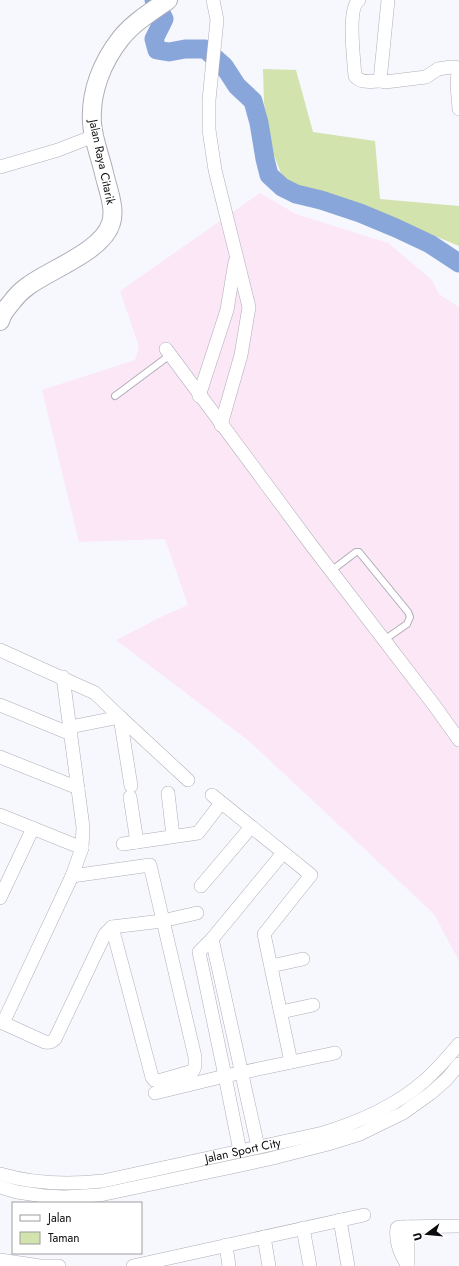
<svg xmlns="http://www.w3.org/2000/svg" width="459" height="1266" font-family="Jost,sans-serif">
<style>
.industrial{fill:#fce7f6}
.green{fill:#d2e3ad}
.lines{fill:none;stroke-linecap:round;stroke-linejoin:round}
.river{stroke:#89a6db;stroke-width:19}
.lane-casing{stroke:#aeaeb8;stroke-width:8}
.street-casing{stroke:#aeaeb8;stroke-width:14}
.secondary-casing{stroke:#aeaeb8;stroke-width:20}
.lane{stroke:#fff;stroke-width:6}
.street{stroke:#fff;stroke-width:13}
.secondary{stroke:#fff;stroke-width:18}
.labels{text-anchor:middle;stroke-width:3.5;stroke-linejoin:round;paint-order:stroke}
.street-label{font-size:12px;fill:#0d0d10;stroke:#fff}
</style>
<rect width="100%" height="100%" fill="#f7f7fe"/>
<path class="industrial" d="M 260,193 L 296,214 L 388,243 L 432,280 L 439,294 L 459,307 L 459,961 L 434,914 L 249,741 L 116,640 L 163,616 L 188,605 L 165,539 L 79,542 L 42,390 L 135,360 L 139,347 L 120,291 Z"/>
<path class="green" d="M 263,69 L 296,70 L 313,132 L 375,141 L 380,199 L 459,206 L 459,246 L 380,213 L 315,193 L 283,178 L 273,153 L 264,103 Z"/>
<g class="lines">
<path class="river" d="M 154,0 L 164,19 L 154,39 L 157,50 L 169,52 L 185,49 L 205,49 L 224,66 L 237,86 L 253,101 L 259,123 L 265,159 L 269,175 L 282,187 L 296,194 L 321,200 L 360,213 L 396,228 L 430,244 L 459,263"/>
<defs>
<path id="lane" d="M 115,396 L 170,355
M 331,571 L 356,552 L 359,552 L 408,612 L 410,617 L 407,624 L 384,640"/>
<g id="street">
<path d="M 213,0 L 217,20 L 209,100 L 209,130 L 215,170 L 249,307 L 241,355 L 221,425"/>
<path d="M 359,0 C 347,8 354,61 355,76 C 361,84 372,81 380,81"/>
<path d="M 388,0 L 380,81 L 385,82 L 426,77 L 438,69 L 451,67 L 455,67 L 458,72 L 457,85 L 459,109"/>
<path d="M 0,167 L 58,150 L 94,136"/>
<path d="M 166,349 L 312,546 L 434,705 L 459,740"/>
<path d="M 199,396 L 227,310 L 235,262"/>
<path d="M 0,650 L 95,693 L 120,717 L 70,727"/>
<path d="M 63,677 L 83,827 L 82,848 L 72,876 L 3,1023 L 45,1042 C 49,1043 52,1042 55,1039 L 105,934 L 112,927 L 162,921 L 197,913"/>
<path d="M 0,705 L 71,734"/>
<path d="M 120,717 L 188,780"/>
<path d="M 120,717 L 131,786"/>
<path d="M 0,757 L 78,788"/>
<path d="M 168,793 L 173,836"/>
<path d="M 212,795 L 311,875 L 264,934 L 291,1062"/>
<path d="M 130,797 L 137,842"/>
<path d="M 0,815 L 82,848"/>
<path d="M 123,844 L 198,833 L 221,803"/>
<path d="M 72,876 L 150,865 L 195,1057 L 195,1066 L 193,1071 L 158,1081 L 154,1080 L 152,1077 L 112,927"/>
<path d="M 201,886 L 251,827"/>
<path d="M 0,898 L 33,828"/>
<path d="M 212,939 L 258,1147"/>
<path d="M 271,966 L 303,959"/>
<path d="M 281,1012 L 313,1005"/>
<path d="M 155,1093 L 225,1076 L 335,1053"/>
<path d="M 240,1151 L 225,1076 L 199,952 L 212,939 L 283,853"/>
<path id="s1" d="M 0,1174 C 34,1184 68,1185 103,1181 L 323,1133 C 359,1122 394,1107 423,1082 C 436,1071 448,1057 459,1044"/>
<path d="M 0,1187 L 17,1192 L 44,1196 L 64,1197 L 100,1195 L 269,1159 L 328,1144 L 360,1134 L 403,1113 L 431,1093 L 447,1079 L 459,1064"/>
<path d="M 340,1220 L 348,1266"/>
<path d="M 303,1228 L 310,1266"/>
<path d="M 264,1237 L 269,1266"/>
<path d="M 226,1245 L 229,1266"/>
<path d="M 0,1260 L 40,1266 L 59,1266"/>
<path d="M 408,1264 L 408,1227"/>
<path d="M 133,1266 L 364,1215"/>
<path d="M 408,1266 C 400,1254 395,1242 397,1228 L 399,1227 L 459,1226"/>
</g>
<path id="secondary" d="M 0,321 C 2,313 6,309 11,303 C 16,296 21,291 28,286 C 51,269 103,251 111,223 C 116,208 107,187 104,173 C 100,156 93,139 92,123 C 90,92 102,62 121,38 C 133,23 152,11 168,0"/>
</defs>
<use href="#lane" class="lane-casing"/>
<use href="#street" class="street-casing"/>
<use href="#secondary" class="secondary-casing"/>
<use href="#lane" class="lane"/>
<use href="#street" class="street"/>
<use href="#secondary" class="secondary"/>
</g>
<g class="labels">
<g class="street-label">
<text transform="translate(102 162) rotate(78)" y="4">Jalan Raya Citarik</text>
<text dy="4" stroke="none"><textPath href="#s1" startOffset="247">Jalan Sport City</textPath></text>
</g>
</g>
<rect x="12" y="1202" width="130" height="52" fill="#ffffff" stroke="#9e9e9f"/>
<rect x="20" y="1215" width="20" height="6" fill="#ffffff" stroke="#9e9e9f"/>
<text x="48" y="1222" font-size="12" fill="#0d0d10">Jalan</text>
<rect x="20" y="1232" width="20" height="12" fill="#d2e3ad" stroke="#9e9e9f"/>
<text x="48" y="1242" font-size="12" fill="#0d0d10">Taman</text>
<g transform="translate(427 1234) rotate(254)" stroke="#ffffff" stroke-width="3" paint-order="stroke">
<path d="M0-3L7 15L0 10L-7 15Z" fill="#0d0d10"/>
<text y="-6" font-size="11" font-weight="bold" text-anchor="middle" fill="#0d0d10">U</text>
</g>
</svg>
